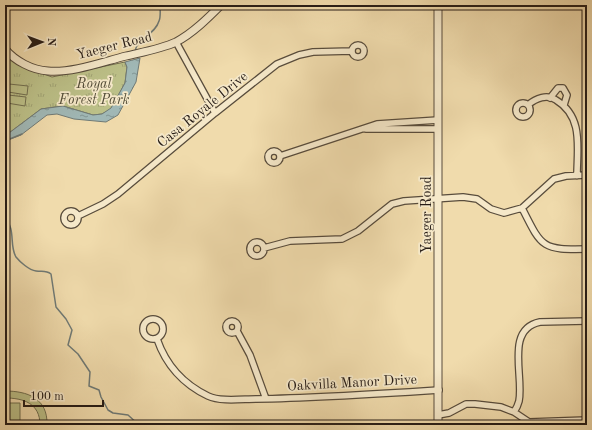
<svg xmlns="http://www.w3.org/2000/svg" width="592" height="430" font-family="'Old Standard TT',serif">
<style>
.grass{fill:url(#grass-tufts);stroke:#716e4f}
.pitch{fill:#bcc088;stroke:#716e4f}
.water{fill:url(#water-ripples);stroke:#6f7a76}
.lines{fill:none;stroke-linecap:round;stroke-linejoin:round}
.stream{stroke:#6f7a76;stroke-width:1.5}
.minor-casing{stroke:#584c3c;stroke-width:8}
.tertiary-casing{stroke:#584c3c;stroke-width:9}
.minor{stroke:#f5e8c9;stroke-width:5.5}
.tertiary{stroke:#f5e8c9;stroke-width:7}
.labels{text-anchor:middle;stroke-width:3.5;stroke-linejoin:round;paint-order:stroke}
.street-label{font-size:14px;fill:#261c16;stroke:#f5e8c9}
.park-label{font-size:14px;font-style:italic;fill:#534d38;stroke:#f5e8c9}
</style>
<defs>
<pattern id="grass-tufts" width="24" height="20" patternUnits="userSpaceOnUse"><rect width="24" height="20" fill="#bcc088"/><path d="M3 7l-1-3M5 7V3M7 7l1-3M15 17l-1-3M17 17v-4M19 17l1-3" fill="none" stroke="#a1a475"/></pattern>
<pattern id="water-ripples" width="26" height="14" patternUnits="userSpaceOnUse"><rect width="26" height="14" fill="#a0b8b6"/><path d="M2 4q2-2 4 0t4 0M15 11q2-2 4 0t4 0" fill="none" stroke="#829593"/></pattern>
</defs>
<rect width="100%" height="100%" fill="#f0dbac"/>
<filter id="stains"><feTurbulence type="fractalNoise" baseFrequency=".005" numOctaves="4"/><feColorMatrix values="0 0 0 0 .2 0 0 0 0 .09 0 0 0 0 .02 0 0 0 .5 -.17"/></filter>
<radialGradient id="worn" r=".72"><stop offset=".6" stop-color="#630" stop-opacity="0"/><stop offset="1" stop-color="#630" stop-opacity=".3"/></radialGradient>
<path class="grass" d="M 5,53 L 17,64 L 52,77 L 125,62 L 127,67 L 125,83 L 111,109 L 102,114 L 93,115 L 63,106 L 41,109 L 5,136 Z"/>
<path class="pitch" d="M 9,84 L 28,86 L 27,95 L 8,92 Z
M 8,95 L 26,97 L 25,106 L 7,103 Z
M 5,391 C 27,391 48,398 47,425 L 40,425 C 40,403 23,398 5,398 Z
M 5,403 L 20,403 L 20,425 L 5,425 Z"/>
<path class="water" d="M 140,58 L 136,82 L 118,115 L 106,122 L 74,119 L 57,114 L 47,115 L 21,135 L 5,141 L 5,136 L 41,109 L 63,106 L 93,115 L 102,114 L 111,108 L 125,83 L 127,67 L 125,62 Z"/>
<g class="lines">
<path class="stream" d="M 135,51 C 137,38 155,35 159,21 C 161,17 160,10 160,5
M 5,141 L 22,134
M 5,219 C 16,228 9,246 16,257 C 20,262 29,270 36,271 C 42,272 46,270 51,274 L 56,307 L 66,319 L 72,330 L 68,345 L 78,354 L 90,372 L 89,386 L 99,390 L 101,397 L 108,410 L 113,413 L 128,415 L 139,425"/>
<defs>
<path id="minor" d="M 176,42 L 215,113
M352 51a6 6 0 1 1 12 0a6 6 0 1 1-12 0Z
M 550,98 L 558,88 L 563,88 L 567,95 L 564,105
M516 110a7 7 0 1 1 14 0a7 7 0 1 1-14 0Z
M 528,105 C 536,98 547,94 556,100 C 584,117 577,148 577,176
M 366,129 L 438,129
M268 157a6 6 0 1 1 12 0a6 6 0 1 1-12 0Z
M 280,156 L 377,124 L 438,120
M 522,208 C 542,248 542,250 587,249
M64 218a7 7 0 1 1 14 0a7 7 0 1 1-14 0Z
M 78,216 L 103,204 L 118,194 L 215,113 L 277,64 L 299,55 L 313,52 L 352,51
M250 249a7 7 0 1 1 14 0a7 7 0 1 1-14 0Z
M 264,248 L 290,241 L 342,239 L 358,231 L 392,204 L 404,201 L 463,197 L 477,199 L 491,209 L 504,213 L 522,208 L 554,179 L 566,176 L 587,175
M143 329a10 10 0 1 1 20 0a10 10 0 1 1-20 0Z
M226 327a6 6 0 1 1 12 0a6 6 0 1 1-12 0Z
M 237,331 L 250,355 L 266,399
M 157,339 C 166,365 183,384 208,396 C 221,402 242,399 256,399 C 317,398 378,394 439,390
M 514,412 C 516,409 518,405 519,401 C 524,376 505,329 540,322 L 587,321
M 438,415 L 449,413 L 466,404 L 475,404 L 501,407 L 514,412 L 529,422 L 587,420"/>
<path id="tertiary" d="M 438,5 L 438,425
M 5,49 C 15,61 32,70 48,71 C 73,73 102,62 126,56 C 143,52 161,49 176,42 C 193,33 208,18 221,5"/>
</defs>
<use href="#minor" class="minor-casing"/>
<use href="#tertiary" class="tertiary-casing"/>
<use href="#minor" class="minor"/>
<use href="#tertiary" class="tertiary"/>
</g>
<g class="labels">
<g class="street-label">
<text transform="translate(114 45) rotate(-14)" y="5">Yaeger Road</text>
<text transform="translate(202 109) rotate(-39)" y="5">Casa Royale Drive</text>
<text transform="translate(426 215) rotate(-90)" y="5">Yaeger Road</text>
<text transform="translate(352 382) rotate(-3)" y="5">Oakvilla Manor Drive</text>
</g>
<g class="park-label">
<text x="94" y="88">Royal<tspan x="94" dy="16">Forest Park</tspan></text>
</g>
</g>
<rect width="592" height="430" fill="none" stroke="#f0dbac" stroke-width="20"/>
<rect x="6" y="6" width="580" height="418" fill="none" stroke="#261c16" stroke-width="2"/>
<rect x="10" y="10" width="572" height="410" fill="none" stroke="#261c16"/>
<g transform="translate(42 42) rotate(89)" stroke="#f5e8c9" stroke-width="3" paint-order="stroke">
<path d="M0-3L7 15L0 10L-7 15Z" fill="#261c16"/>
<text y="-6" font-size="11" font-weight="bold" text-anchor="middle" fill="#261c16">N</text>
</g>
<path d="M24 400v6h79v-6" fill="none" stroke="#261c16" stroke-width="2"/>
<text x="30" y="400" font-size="12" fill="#261c16" stroke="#f5e8c9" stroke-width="3" paint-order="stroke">100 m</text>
<rect width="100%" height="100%" filter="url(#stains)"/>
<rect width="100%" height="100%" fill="url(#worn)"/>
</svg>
